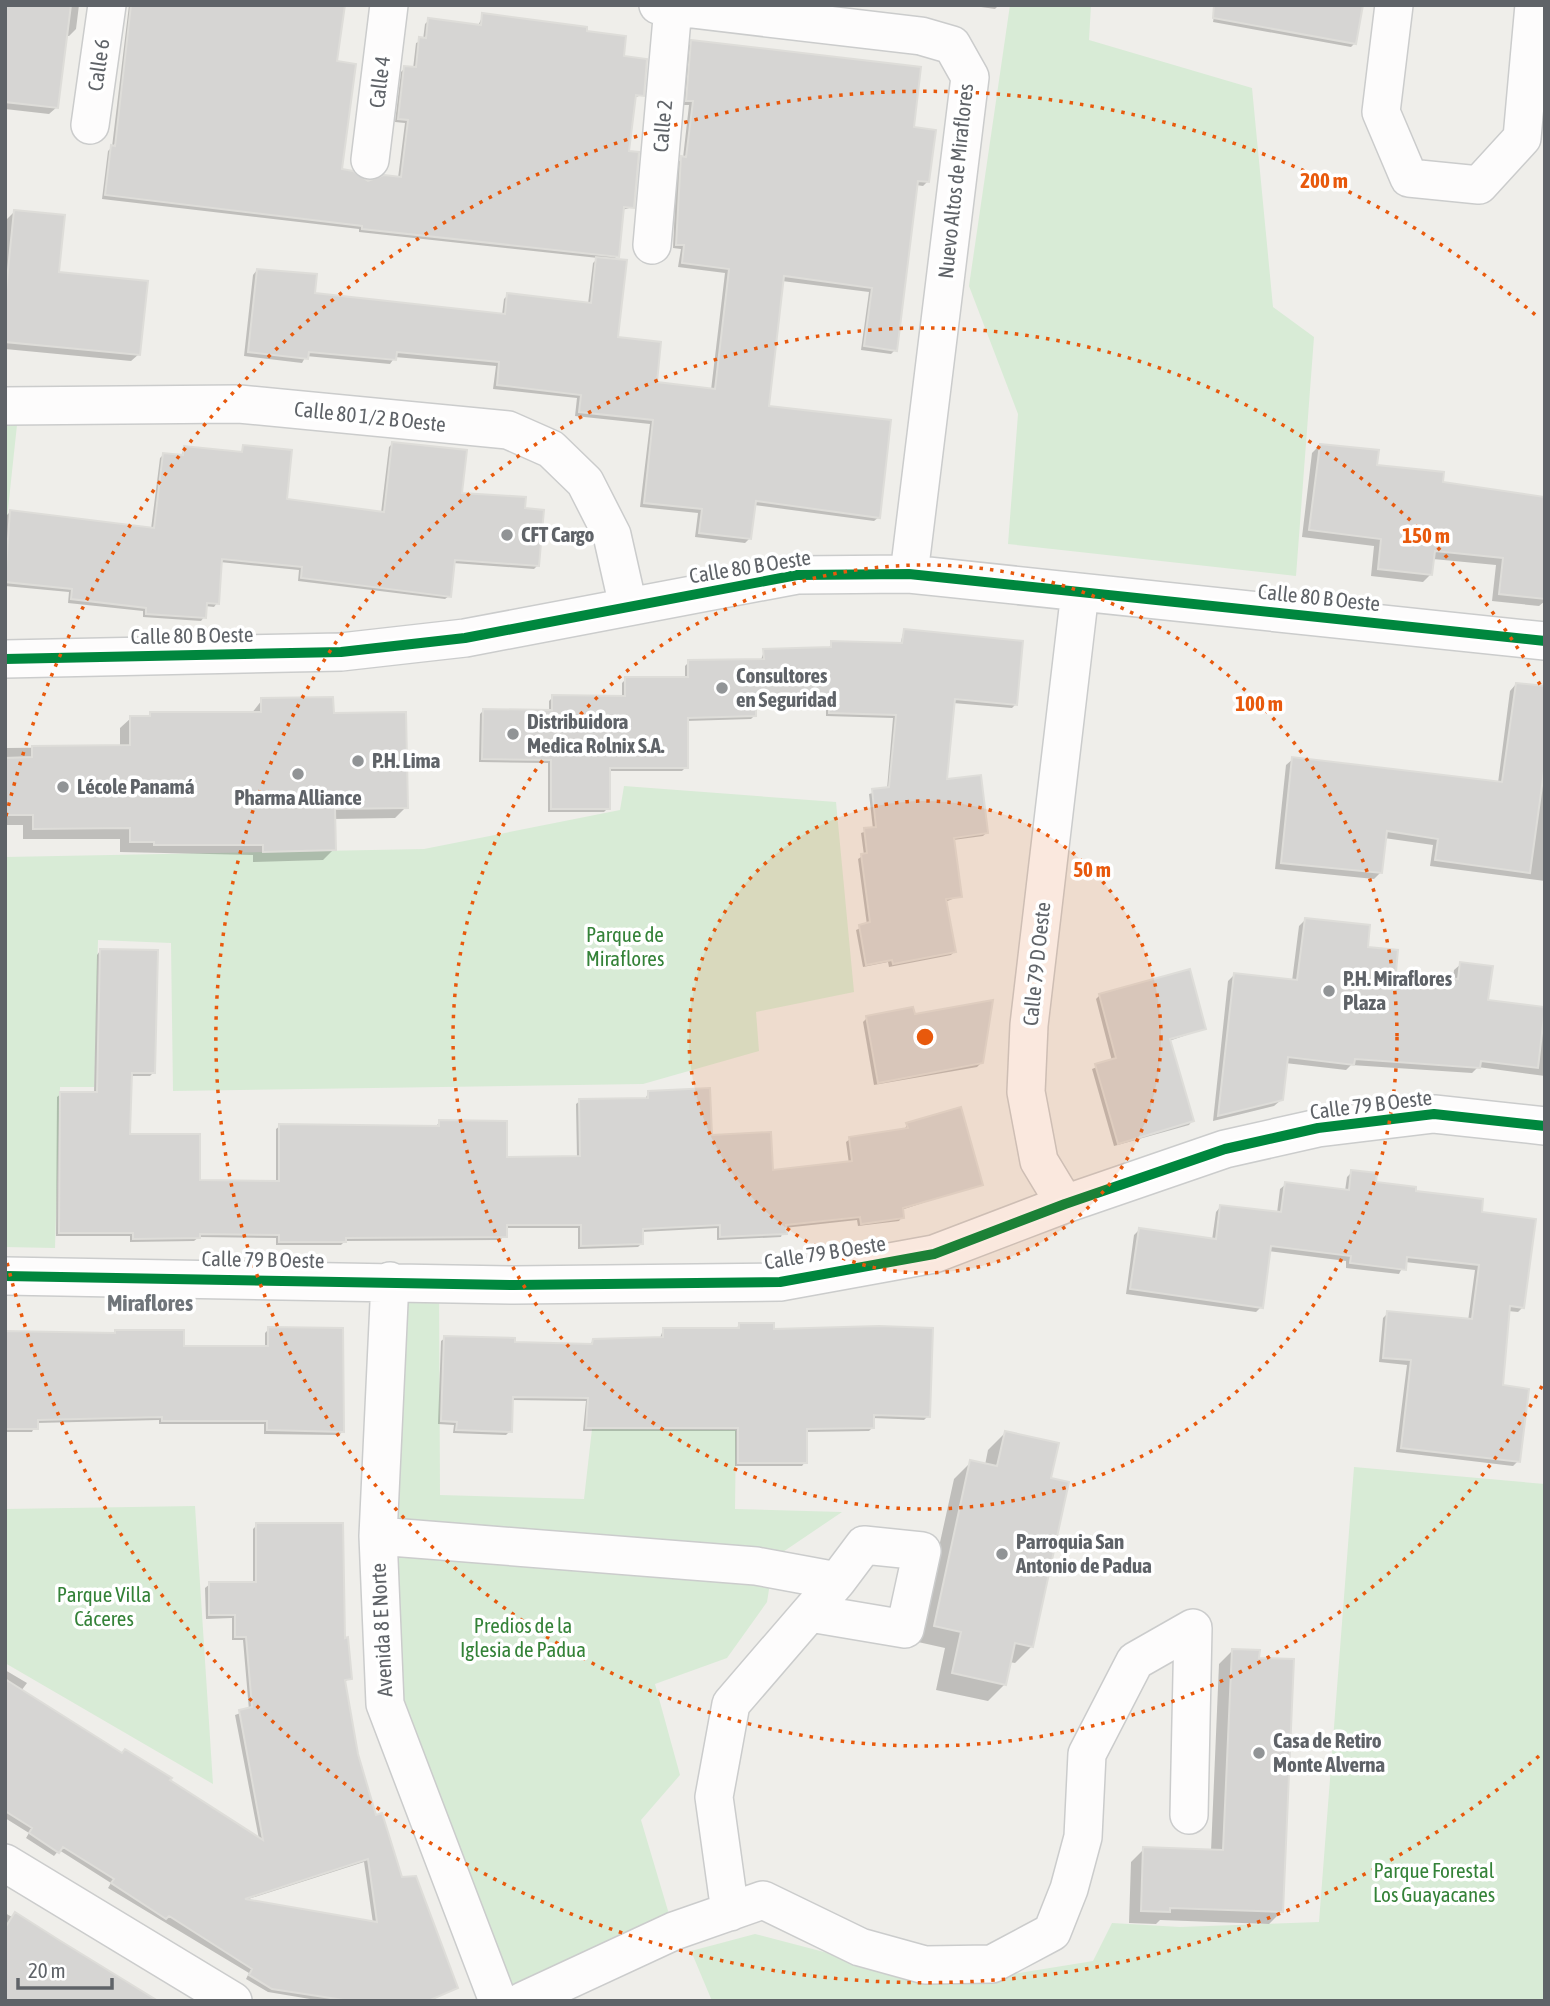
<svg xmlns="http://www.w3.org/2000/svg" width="1550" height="2006" font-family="'Asap Condensed',sans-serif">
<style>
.green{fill:#d8ebd6}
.shadow{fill:#0003;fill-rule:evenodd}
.building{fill:#d6d5d3;stroke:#deddd9;stroke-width:2;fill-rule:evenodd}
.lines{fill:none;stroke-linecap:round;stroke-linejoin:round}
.minor-casing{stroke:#cbcccc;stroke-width:40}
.minor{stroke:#fdfcfc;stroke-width:37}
.cycleway-casing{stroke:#fff;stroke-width:15}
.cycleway{stroke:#00873e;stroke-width:10}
.ring{fill:none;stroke:#e8590c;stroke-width:3.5;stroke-dasharray:3.5 7}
.poi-dot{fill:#919496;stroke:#fff;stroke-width:2.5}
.labels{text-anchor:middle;stroke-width:7;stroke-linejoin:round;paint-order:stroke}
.street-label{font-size:21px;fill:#5f6368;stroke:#fff}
.poi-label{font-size:21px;font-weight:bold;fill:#5f6368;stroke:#fff;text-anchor:start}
.park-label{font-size:21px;fill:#348238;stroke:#fff}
.neighbourhood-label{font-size:23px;font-weight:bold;fill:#70757a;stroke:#fff}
.centre{fill:#e8590c;stroke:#fff;stroke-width:3.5}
.ring-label{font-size:21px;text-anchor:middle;font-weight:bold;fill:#e8590c;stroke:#fff;stroke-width:7;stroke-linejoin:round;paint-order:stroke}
</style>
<rect width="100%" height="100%" fill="#efeeea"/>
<path class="green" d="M 1010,5 L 1091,5 L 1089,40 L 1252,88 L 1273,307 L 1314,337 L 1296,576 L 1008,544 L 1018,414 L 969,286 Z
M 5,425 L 17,425 L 5,537 Z
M 624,786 L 836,802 L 854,992 L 756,1012 L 759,1051 L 643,1084 L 173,1091 L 171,943 L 98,940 L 94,1087 L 60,1087 L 55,1248 L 5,1247 L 5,857 L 424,849 L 620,810 Z
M 390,1281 L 439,1283 L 440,1495 L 584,1499 L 592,1429 L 736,1430 L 735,1509 L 842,1512 L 774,1558 L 767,1602 L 727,1658 L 655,1684 L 680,1775 L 641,1820 L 674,1931 L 498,2001 L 385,1704 Z
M 1354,1467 L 1545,1484 L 1545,2001 L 712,2001 L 691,1951 L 755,1934 L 870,1964 L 989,1978 L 1093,1961 L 1112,1923 L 1180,1927 L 1319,1922 Z
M 195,1506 L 213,1784 L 5,1663 L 5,1509 Z"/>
<path class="shadow" d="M 5,5 L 79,5 L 76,29 L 69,36 L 65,36 L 57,107 L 49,114 L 5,109 Z
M 129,5 L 339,5 L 335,63 L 340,171 L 368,183 L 398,178 L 405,123 L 395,122 L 401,72 L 405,68 L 413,69 L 416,43 L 423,40 L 425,24 L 429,20 L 478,26 L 483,15 L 585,33 L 622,58 L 642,95 L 633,98 L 627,152 L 633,207 L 622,210 L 617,256 L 613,260 L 616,339 L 655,384 L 711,390 L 725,273 L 678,267 L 681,249 L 673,248 L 677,163 L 683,158 L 689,105 L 682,105 L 687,47 L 692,42 L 912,129 L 928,181 L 923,186 L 916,185 L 895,350 L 891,354 L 861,350 L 869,292 L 782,281 L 767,407 L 879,517 L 874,521 L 754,505 L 750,538 L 745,543 L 695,537 L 698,513 L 640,507 L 650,424 L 575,416 L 577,398 L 493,389 L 496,366 L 395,357 L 390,364 L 306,356 L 302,363 L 244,356 L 253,275 L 257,270 L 313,295 L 502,315 L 504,299 L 508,295 L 588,304 L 593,263 L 598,258 L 359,232 L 359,229 L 102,199 L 108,151 L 112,147 Z
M 967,5 L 999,5 L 995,9 Z
M 1216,5 L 1355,43 L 1351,47 L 1213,22 Z
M 14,212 L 57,273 L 139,354 L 131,361 L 5,349 L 5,241 L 7,219 Z
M 392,444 L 461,494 L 523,510 L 538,565 L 534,569 L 453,563 L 449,596 L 445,599 L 298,581 L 299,570 L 220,562 L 217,603 L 214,607 L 205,606 L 204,617 L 201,621 L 143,617 L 143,611 L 68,603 L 69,592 L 5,586 L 5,531 L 7,515 L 11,511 L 151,529 L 160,458 L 163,455 L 180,457 L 185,448 L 240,454 L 244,447 L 285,501 L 381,513 L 389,447 Z
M 1320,445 L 1375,467 L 1441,483 L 1545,498 L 1545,601 L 1539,606 L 1492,601 L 1496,565 L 1433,559 L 1431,574 L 1423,582 L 1371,576 L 1374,546 L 1302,537 L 1312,453 Z
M 904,630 L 1016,704 L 1012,708 L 953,703 L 945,781 L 986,833 L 983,836 L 953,840 L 960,896 L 945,902 L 955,951 L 951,955 L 889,967 L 888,962 L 863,967 L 856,930 L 867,925 L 858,859 L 864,855 L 861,833 L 873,829 L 869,794 L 887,789 L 893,718 L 826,716 L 826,701 L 754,703 L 754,716 L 751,719 L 686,721 L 686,767 L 682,771 L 608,771 L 608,808 L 604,812 L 548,812 L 548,763 L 479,762 L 480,714 L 483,711 L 549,712 L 549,701 L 553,697 L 622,697 L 622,683 L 626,679 L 685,679 L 685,666 L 689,662 L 761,660 L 764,651 L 828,649 L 832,643 L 900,645 Z
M 1516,684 L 1545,688 L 1545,881 L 1430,866 L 1433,845 L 1384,838 L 1381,872 L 1374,879 L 1275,869 L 1286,765 L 1293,759 L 1498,783 L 1510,691 Z
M 262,700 L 332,714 L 406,807 L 395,818 L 333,819 L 334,849 L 323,860 L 253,862 L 253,855 L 120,852 L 120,839 L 23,839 L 23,825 L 5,825 L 5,748 L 120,747 L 120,728 L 131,718 L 147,718 L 151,714 L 251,714 Z
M 1305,920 L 1366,948 L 1394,974 L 1453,980 L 1454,970 L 1461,964 L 1486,1001 L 1545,1009 L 1545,1076 L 1478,1067 L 1472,1073 L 1351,1065 L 1346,1070 L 1285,1063 L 1281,1100 L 1274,1106 L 1213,1121 L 1228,981 L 1234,975 L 1292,981 L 1299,926 Z
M 100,951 L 154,1072 L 150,1076 L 130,1076 L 128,1136 L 198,1181 L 276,1183 L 276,1129 L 280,1126 L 436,1127 L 439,1122 L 505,1159 L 577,1158 L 576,1104 L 580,1101 L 645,1100 L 648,1093 L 711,1137 L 771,1172 L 849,1164 L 846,1142 L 850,1139 L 904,1130 L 907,1125 L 981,1184 L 901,1210 L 902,1217 L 899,1221 L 858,1226 L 857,1220 L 784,1228 L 781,1237 L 717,1240 L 717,1228 L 641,1232 L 641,1244 L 638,1247 L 578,1249 L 578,1228 L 505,1228 L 501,1240 L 345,1241 L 341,1245 L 276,1245 L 276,1238 L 199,1237 L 194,1241 L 130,1242 L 130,1236 L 56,1236 L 57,1097 L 61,1094 L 94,1094 L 97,955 Z
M 1100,995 L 1204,1029 L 1169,1041 L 1192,1121 L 1189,1125 L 1114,1146 L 1092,1069 L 1112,1061 L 1096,999 Z
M 913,1016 L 981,1063 L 977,1067 L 874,1085 L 863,1022 L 867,1018 Z
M 1352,1172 L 1374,1184 L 1480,1214 L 1523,1307 L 1518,1312 L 1508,1311 L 1501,1387 L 1518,1461 L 1513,1466 L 1396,1452 L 1407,1365 L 1379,1362 L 1383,1318 L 1388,1313 L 1468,1321 L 1475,1270 L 1405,1262 L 1399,1274 L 1346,1268 L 1346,1261 L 1268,1251 L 1261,1307 L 1256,1312 L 1126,1294 L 1134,1235 L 1139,1230 L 1212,1240 L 1216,1212 L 1221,1206 L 1277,1213 L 1280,1189 L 1286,1184 L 1345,1191 L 1347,1177 Z
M 739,1325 L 772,1331 L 928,1416 L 924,1420 L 872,1418 L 873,1427 L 869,1431 L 805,1432 L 805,1462 L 802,1466 L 735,1466 L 735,1431 L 583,1431 L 586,1401 L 511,1400 L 510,1431 L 506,1435 L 453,1433 L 454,1425 L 438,1424 L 441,1341 L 445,1338 L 513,1344 L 590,1344 L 594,1340 L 660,1338 L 663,1330 L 736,1329 Z
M 269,1329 L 343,1431 L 339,1435 L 264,1434 L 264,1424 L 159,1424 L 159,1420 L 36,1423 L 32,1432 L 5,1432 L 5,1333 L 113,1335 L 116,1331 L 183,1348 L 265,1348 L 265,1333 Z
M 1005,1433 L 1049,1479 L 1032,1646 L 1015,1663 L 1009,1662 L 1005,1684 L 988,1701 L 936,1690 L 945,1648 L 918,1642 L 954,1479 L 971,1462 L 985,1465 L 988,1450 Z
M 257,1525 L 344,1640 L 350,1678 L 343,1683 L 356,1755 L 375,1817 L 401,1879 L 456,1987 L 430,2001 L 322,2001 L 268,1992 L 246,1979 L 249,1973 L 108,1888 L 111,1883 L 59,1850 L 54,1856 L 26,1838 L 29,1833 L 5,1818 L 5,1670 L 27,1683 L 21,1691 L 259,1839 L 235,1715 L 249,1710 L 243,1640 L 232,1640 L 232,1618 L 206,1619 L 205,1588 L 210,1584 L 253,1583 L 253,1529 ZM 364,1862 L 373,1923 L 245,1900 Z
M 1232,1651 L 1282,1911 L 1269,1924 L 1160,1920 L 1156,1924 L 1129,1923 L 1131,1862 L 1144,1849 L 1211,1851 L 1219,1664 Z
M 5,1913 L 12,1917 L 5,2001 Z"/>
<path class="building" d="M 5,5 L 71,5 L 58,108 L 5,102 Z
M 131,5 L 345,5 L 337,61 L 356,64 L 342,169 L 353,171 L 368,181 L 384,175 L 401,177 L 408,120 L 398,119 L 404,66 L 416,67 L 419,37 L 426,38 L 428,18 L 481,25 L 482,13 L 587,27 L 587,31 L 626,36 L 624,56 L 647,59 L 644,96 L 636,95 L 629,151 L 639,152 L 634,208 L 624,207 L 619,257 L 362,229 L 362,226 L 105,195 L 111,145 L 115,146 Z
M 1214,5 L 1363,5 L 1356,44 L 1213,18 Z
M 691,40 L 921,67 L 914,127 L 936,130 L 929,182 L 918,181 L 897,351 L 864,346 L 872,288 L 784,276 L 769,406 L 891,420 L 880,518 L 756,501 L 751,539 L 699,533 L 702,509 L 644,503 L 653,420 L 579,412 L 581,395 L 497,385 L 499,362 L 397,352 L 396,360 L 309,352 L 308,359 L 248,352 L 257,269 L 317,274 L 315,293 L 505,314 L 507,293 L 591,303 L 596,257 L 627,260 L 618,337 L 661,342 L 657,382 L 715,389 L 729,269 L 682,263 L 684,245 L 676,245 L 681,156 L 686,157 L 693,101 L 686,101 Z
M 14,210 L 65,215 L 59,272 L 148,281 L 140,355 L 5,342 L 5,300 Z
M 392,442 L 467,450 L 462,493 L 526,497 L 525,508 L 544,510 L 539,566 L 455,560 L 451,597 L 301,578 L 302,567 L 222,559 L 219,604 L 207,603 L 206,618 L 146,614 L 146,608 L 71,599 L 72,589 L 5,582 L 10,510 L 154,528 L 163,453 L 183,455 L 184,446 L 242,452 L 243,445 L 292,450 L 287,499 L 384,512 Z
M 1320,444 L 1379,450 L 1377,465 L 1444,472 L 1443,482 L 1545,497 L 1545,599 L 1499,594 L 1503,558 L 1435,551 L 1432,575 L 1378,569 L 1381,539 L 1309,530 Z
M 904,629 L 1023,641 L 1017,705 L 955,699 L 947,779 L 981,775 L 988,833 L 954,838 L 962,897 L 946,899 L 956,952 L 893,964 L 892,960 L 866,965 L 859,925 L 870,922 L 861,854 L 867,853 L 864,828 L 876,827 L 872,789 L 889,787 L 896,715 L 829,713 L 829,698 L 756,700 L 756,716 L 688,718 L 688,768 L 610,768 L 610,809 L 551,809 L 551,760 L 482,759 L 483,709 L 552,710 L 552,695 L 625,696 L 625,677 L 688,677 L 688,660 L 764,659 L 763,649 L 831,647 L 831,641 L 902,643 Z
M 1516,683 L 1545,686 L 1545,764 L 1530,873 L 1435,860 L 1438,839 L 1387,831 L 1382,873 L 1281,863 L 1292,757 L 1502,782 Z
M 333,697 L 334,713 L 406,712 L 408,808 L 335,809 L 336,850 L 263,852 L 263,845 L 154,845 L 154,842 L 130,842 L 130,828 L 33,829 L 33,815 L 5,815 L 5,758 L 32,757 L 32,746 L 130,745 L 130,716 L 150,716 L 150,712 L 261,712 L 261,698 Z
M 1305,918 L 1370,925 L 1368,947 L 1398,950 L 1396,972 L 1458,979 L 1460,962 L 1493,966 L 1488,1000 L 1545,1007 L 1538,1068 L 1481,1061 L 1480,1068 L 1355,1059 L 1354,1065 L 1288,1057 L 1283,1100 L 1218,1116 L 1234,973 L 1297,980 Z
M 100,949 L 158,950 L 155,1073 L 132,1073 L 130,1134 L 200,1134 L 200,1180 L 279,1181 L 279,1124 L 439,1126 L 439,1120 L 507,1121 L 507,1157 L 580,1156 L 579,1099 L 648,1098 L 648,1091 L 710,1088 L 712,1135 L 771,1132 L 773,1170 L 852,1161 L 849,1137 L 908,1128 L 906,1123 L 961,1107 L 983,1185 L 903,1208 L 904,1218 L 861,1224 L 860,1217 L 786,1225 L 787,1234 L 720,1237 L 720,1225 L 643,1229 L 643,1244 L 581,1246 L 581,1225 L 507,1225 L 507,1237 L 346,1238 L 346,1242 L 279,1242 L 279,1235 L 200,1234 L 200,1238 L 133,1239 L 133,1233 L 59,1233 L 60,1092 L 97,1092 Z
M 1190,969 L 1206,1029 L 1170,1039 L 1194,1121 L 1118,1144 L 1095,1064 L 1116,1058 L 1099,994 Z
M 993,1000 L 983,1063 L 878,1083 L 866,1016 L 913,1007 L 915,1014 Z
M 1351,1170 L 1377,1173 L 1376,1182 L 1416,1187 L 1416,1191 L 1483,1199 L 1482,1212 L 1536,1219 L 1524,1308 L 1510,1306 L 1503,1385 L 1529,1389 L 1520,1462 L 1401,1448 L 1411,1360 L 1383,1358 L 1387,1311 L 1472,1319 L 1479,1265 L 1407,1257 L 1406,1270 L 1350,1263 L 1351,1256 L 1271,1246 L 1263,1308 L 1130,1289 L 1139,1228 L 1216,1239 L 1220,1205 L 1281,1212 L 1285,1182 L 1349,1190 Z
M 739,1323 L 774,1323 L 774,1329 L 879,1326 L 933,1328 L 930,1417 L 874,1415 L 874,1428 L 807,1429 L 807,1463 L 738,1463 L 738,1428 L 586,1428 L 588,1398 L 513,1397 L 512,1432 L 456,1430 L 457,1422 L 441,1421 L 444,1336 L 515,1338 L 515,1342 L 592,1344 L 593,1339 L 663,1337 L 663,1328 L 739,1328 Z
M 268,1327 L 343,1328 L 344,1432 L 267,1430 L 267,1421 L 162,1421 L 162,1417 L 38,1420 L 38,1429 L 5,1429 L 5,1331 L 115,1333 L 115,1330 L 184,1330 L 184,1346 L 268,1346 Z
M 1005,1431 L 1059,1443 L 1051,1478 L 1069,1482 L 1033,1647 L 1015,1643 L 1006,1685 L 952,1673 L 961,1632 L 934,1626 L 970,1460 L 997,1466 Z
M 256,1523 L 343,1523 L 345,1638 L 348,1637 L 352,1679 L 345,1680 L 358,1754 L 376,1815 L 382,1813 L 402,1877 L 416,1876 L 458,1988 L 428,2001 L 350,2001 L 272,1989 L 249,1975 L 252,1969 L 169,1916 L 166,1919 L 111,1883 L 114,1879 L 63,1847 L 59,1853 L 29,1833 L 32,1828 L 5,1811 L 5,1679 L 122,1753 L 125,1749 L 172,1778 L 170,1780 L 263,1840 L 239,1710 L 252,1707 L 246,1637 L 235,1637 L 235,1615 L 209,1615 L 209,1582 L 256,1582 ZM 368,1859 L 377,1922 L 245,1899 Z
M 1232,1649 L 1260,1650 L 1259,1658 L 1294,1659 L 1283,1912 L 1170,1908 L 1170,1912 L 1141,1911 L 1143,1847 L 1223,1850 Z
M 15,1912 L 59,1940 L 158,2001 L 5,2001 L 5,1928 Z"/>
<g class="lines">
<defs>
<path id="minor" d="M 658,5 L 921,36 L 952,45 L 970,77 L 909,574
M 1394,5 L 1381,112 L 1409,178 L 1479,185 L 1522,138 L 1534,5
M 90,125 L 107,5
M 370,160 L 389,5
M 652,245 L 673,7
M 5,406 L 239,404 L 508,430 L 551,449 L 585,482 L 612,535 L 628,606
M 5,659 L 341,652 L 465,638 L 797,575 L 909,574 L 1545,641
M 1065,1204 L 1039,1161 L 1026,1092 L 1029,1025 L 1080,592
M 5,1276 L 514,1285 L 780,1282 L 934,1254 L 1065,1204 L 1225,1149 L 1318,1128 L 1434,1114 L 1545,1126
M 390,1281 L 378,1536 L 385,1704 L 498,2001
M 378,1536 L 756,1566 L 837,1581 L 731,1704 L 714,1797 L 730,1912
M 810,1613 L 905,1629 L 922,1551 L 864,1545 L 837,1581
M 5,1863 L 233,2001
M 523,2001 L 674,1931 L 763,1900 L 860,1947 L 925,1965 L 992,1964 L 1052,1932 L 1069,1889 L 1083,1837 L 1087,1754 L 1135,1661 L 1193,1628 L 1189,1815"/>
</defs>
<use href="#minor" class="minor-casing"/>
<use href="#minor" class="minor"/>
<defs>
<path id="cycleway" d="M 5,659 L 341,652 L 465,638 L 797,575 L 909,574 L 1545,641
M 5,1276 L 514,1285 L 780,1282 L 934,1254 L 1065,1204 L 1225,1149 L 1318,1128 L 1434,1114 L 1545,1126"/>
</defs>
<use href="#cycleway" class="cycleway-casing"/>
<use href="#cycleway" class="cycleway"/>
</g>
<circle cx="925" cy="1037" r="236" fill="#e8590c" fill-opacity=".12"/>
<g class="ring">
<circle cx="925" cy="1037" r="236"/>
<circle cx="925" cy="1037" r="472"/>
<path d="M1542 1386A709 709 0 1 1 1542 688"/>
<path d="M1539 1756A945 945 0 0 1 6 1258M6 816A945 945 0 0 1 1539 318"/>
</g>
<g class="poi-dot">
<circle cx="507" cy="535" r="7"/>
<circle cx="722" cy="688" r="7"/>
<circle cx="513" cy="734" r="7"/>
<circle cx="358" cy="761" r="7"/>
<circle cx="298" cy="774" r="7"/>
<circle cx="63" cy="787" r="7"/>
<circle cx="1329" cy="991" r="7"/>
<circle cx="1002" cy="1554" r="7"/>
<circle cx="1259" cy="1753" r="7"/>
</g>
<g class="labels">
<g class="street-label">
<text transform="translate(99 65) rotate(-82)" y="7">Calle 6</text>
<text transform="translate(380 82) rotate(-83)" y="7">Calle 4</text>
<text transform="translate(663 126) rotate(-85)" y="7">Calle 2</text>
<text transform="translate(956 181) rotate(-84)" y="7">Nuevo Altos de Miraflores</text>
<text transform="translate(370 417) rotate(6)" y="7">Calle 80 1/2 B Oeste</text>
<text transform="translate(750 567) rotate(-9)" y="7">Calle 80 B Oeste</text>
<text transform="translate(1319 598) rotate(6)" y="7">Calle 80 B Oeste</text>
<text transform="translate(192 636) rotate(-1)" y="7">Calle 80 B Oeste</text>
<text transform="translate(1037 964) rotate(-84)" y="7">Calle 79 D Oeste</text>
<text transform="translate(1371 1105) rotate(-7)" y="7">Calle 79 B Oeste</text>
<text transform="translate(825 1253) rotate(-9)" y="7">Calle 79 B Oeste</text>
<text transform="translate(263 1260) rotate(1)" y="7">Calle 79 B Oeste</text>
<text transform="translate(382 1630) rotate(-93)" y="7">Avenida 8 E Norte</text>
</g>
<g class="poi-label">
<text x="521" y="542">CFT Cargo</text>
<text x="736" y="683">Consultores<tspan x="736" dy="24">en Seguridad</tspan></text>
<text x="527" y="729">Distribuidora<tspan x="527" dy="24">Medica Rolnix S.A.</tspan></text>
<text x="372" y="768">P.H. Lima</text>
<text x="77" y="794">Lécole Panamá</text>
<text x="298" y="805" text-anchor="middle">Pharma Alliance</text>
<text x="1343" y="986">P.H. Miraflores<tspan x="1343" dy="24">Plaza</tspan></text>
<text x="1016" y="1549">Parroquia San<tspan x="1016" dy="24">Antonio de Padua</tspan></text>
<text x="1273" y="1748">Casa de Retiro<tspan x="1273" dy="24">Monte Alverna</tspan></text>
</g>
<g class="park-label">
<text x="625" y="942">Parque de<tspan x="625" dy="24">Miraflores</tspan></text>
<text x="104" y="1602">Parque Villa<tspan x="104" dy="24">Cáceres</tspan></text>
<text x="523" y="1633">Predios de la<tspan x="523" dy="24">Iglesia de Padua</tspan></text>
<text x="1434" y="1878">Parque Forestal<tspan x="1434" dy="24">Los Guayacanes</tspan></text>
</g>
<g class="neighbourhood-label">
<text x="150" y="1311">Miraflores</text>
</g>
</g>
<circle cx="925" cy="1037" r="10" class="centre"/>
<g class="ring-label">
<text x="1324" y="188">200 m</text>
<text x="1426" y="543">150 m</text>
<text x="1259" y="711">100 m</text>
<text x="1092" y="877">50 m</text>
</g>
<rect width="1550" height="2006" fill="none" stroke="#5f6368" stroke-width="14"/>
<path d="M18 1978v10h94v-10" fill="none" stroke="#5f6368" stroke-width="3.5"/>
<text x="28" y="1978" font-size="21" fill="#5f6368" stroke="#ffffff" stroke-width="5" paint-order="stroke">20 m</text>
</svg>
